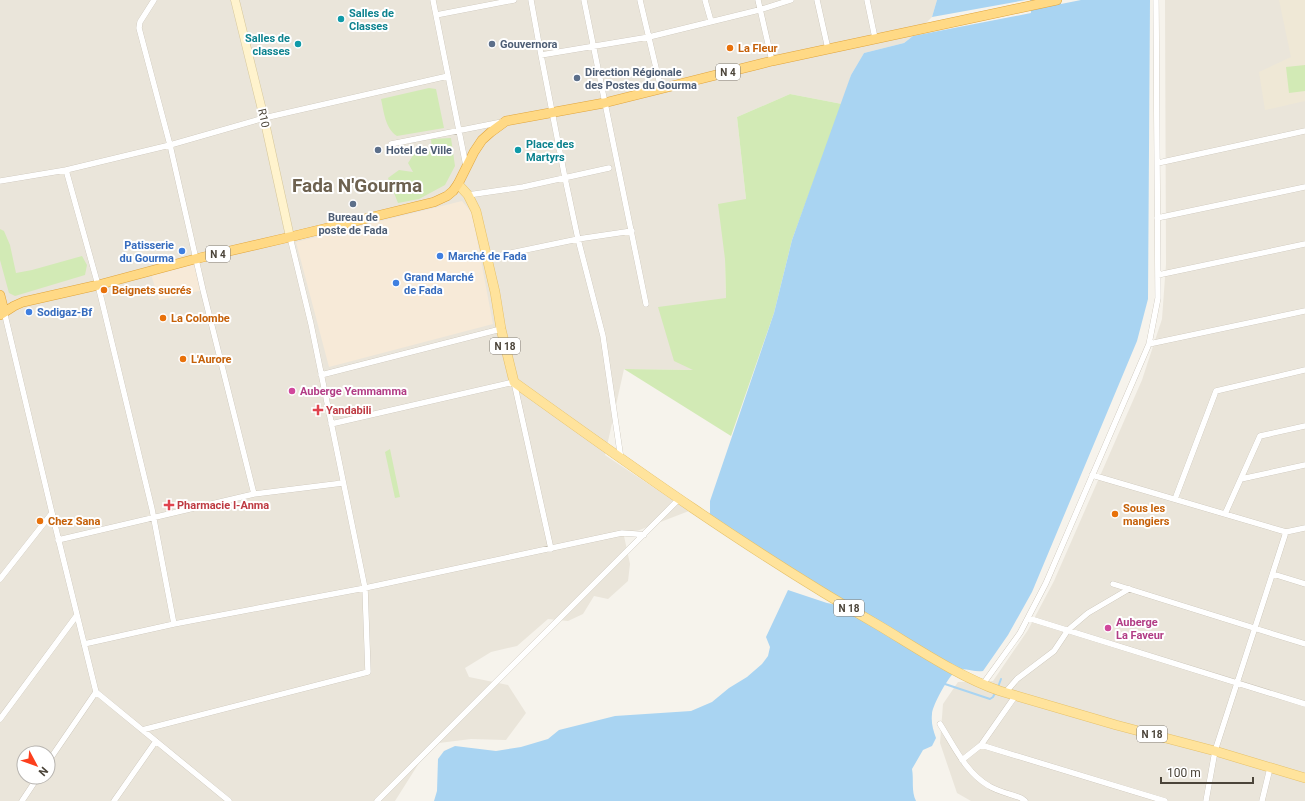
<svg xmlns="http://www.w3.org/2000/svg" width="1305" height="801" font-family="Roboto,sans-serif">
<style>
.residential{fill:#eae5da;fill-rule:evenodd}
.commercial{fill:#f7ead8}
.education{fill:#efe8d6}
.green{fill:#d2eab5}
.water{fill:#a9d4f2}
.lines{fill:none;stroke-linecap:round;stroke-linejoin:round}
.stream{stroke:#a9d4f2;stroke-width:2}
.minor-casing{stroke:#c2bbae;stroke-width:6}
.secondary-casing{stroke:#d6c79b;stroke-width:9}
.primary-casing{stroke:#e6c16a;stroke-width:10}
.trunk-casing{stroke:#e0a43c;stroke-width:10}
.minor{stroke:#fff;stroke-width:5.5}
.secondary{stroke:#fff3cd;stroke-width:8}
.primary{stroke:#ffe39c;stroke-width:9}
.trunk{stroke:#ffd985;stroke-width:9}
.culture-dot{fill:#0f9aa8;stroke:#fff;stroke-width:1.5}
.service-dot{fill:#5c6f8a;stroke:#fff;stroke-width:1.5}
.food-dot{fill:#e8710a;stroke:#fff;stroke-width:1.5}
.shop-dot{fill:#3f7fe0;stroke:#fff;stroke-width:1.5}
.hotel-dot{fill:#d1479c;stroke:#fff;stroke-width:1.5}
.health-dot{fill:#e0444e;stroke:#fff;stroke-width:1.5}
.labels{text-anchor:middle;stroke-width:4;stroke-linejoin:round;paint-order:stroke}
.shield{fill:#fff;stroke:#817c74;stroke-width:1}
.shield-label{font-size:10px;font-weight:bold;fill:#4b4439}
.culture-label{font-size:11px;font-weight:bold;fill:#0d838f;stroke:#fff;text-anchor:start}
.service-label{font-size:11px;font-weight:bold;fill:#4e5e75;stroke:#fff;text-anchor:start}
.food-label{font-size:11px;font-weight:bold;fill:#c56008;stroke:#fff;text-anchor:start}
.street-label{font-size:11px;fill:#4b4439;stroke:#fff}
.shop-label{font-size:11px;font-weight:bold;fill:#366cbe;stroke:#fff;text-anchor:start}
.hotel-label{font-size:11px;font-weight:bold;fill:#b23c85;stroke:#fff;text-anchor:start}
.health-label{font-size:11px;font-weight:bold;fill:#be3a42;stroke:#fff;text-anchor:start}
.town-label{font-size:19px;font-weight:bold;fill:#6e6250;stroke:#fff}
</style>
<rect width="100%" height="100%" fill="#f6f3ec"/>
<path class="residential" d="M 0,0 L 937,0 L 932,17 L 913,36 L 904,43 L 864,53 L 851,75 L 842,104 L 790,94 L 737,117 L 746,199 L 725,259 L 726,298 L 694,370 L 624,369 L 605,455 L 689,511 L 624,536 L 630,564 L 628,581 L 608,599 L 594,596 L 583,614 L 568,621 L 548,619 L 517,646 L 491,652 L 465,668 L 469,677 L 508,685 L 526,713 L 506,740 L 471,739 L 431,744 L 395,801 L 0,801 ZM 24,753 L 48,753 L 48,777 L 24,777 Z
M 1165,0 L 1305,0 L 1305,801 L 971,801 L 957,793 L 940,743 L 943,704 L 958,682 L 993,681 L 1028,630 L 1054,581 L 1142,380 L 1162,319 L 1166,264 Z"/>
<path class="commercial" d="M 462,201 L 472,213 L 493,324 L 329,367 L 296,242 Z
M 195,259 L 203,290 L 159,300 L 150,271 Z"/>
<path class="education" d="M 1279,0 L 1305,0 L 1305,101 L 1265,110 L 1259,72 L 1291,57 Z"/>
<path class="green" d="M 1305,65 L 1305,91 L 1289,93 L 1286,67 Z
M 429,88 L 436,89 L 444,128 L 397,136 C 385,128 384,112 381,99 Z
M 790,94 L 842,104 L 792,240 L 774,313 L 731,436 L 624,369 L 693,370 L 674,361 L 658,307 L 726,298 L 725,259 L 718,204 L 746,199 L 737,117 Z
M 451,138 L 455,166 L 445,185 L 419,199 L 398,203 L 388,178 L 399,170 L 413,172 L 408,163 L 414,154 L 432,151 L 431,139 Z
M 0,229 L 4,231 L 10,245 L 16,273 L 32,270 L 82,256 L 87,265 L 85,275 L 15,296 L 9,293 L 0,260 Z
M 390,449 L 400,497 L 395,498 L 385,452 Z"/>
<path class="water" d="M 937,0 L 1026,0 L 932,17 Z
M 1030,0 L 1061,0 L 1061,4 L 1081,0 L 1150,0 L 1148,299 L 1137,341 L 1032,592 L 1008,635 L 983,671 C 974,673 963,666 956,671 C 949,675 932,706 932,714 C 931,723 933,730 936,738 L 932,746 L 923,750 L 912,769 C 914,780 911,791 916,801 L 434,801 L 437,791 L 438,759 L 444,751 L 455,746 L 496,751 L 521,747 L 548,739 L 559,730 L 615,716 L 691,711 L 712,702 L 729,688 L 747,677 L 762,664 L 768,656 L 770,647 L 766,637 L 788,590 L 827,603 L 847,607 L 710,520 L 710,501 L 774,313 L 792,240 L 851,75 L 864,53 L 904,43 L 913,36 L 1031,13 Z"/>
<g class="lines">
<path class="stream" d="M 945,684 L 990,699 L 993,697 L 995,693
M 998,687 L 1001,679"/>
<defs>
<path id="minor" d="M 154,0 L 140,22 L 139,28 L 170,145 L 203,290 L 254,494
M 433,0 L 466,166
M 531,0 L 541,55 L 565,178 L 578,239 L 603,336 L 621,459
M 584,0 L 646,304
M 640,0 L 661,89
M 705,0 L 711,21
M 758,0 L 772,61
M 817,0 L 828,49
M 867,0 L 875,38
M 436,15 L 514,0
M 541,55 L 649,37 L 759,10 L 791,0
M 391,144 L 502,122
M 1158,163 L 1305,131
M 66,170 L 98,285 L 152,509 L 174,624
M 0,181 L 66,170 L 170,145 L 264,118 L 448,76
M 468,195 L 523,187 L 609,168
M 1157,218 L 1305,187
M 487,258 L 578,239 L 632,231
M 1158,275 L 1305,244
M 4,311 L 52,513 L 96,692 L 229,801
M 1149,344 L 1305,311
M 321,375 L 501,329
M 331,424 L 514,382 L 551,549
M 1092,475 L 1286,532 L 1305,528
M 1241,479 L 1305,465
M 1175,499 L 1216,391 L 1305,370
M 1225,514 L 1260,436 L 1305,426
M 58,540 L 254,494 L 343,483
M 1273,574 L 1305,584
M 0,579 L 52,513
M 1113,584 L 1305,644
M 1028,618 L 1305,704
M 84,644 L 174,624 L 365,588 L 622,533 L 636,534 L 644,535
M 983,684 L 1020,633 L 1046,583 L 1149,344 L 1158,298 L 1156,0
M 1005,693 L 1017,679 L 1054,651 L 1068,630 L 1088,613 L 1129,589
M 0,719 L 77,615
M 940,724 C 954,746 966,773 989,786 C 999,792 1011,794 1021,798 L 1025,801
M 142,730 L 368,672 L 365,588 L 311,324 L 290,237
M 981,745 L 1165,801
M 962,760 L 981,745 L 1016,695
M 48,762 L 96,692
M 22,801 L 38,777
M 114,801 L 156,741
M 377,801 L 679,499
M 1206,801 L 1215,751 L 1286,532
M 1262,801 L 1270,768"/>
<path id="secondary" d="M 235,0 L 264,118 L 290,237"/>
<path id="primary" d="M 458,184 L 468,195 L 476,211 L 495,292 L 501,329 L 514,382 C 632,467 751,552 878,625 C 915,647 959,677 1000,691 L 1116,725 L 1215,751 L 1305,778"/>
<path id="trunk" d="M 0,295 L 4,311
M 0,315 L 14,306 L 23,302 L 98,285 L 195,259 L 290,237 L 434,202 L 447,196 L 453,191 L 458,184 L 474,152 L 482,140 L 491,132 L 506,121 L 604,103 L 772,61 L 1057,0"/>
</defs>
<use href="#minor" class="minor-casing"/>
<use href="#secondary" class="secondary-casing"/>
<use href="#primary" class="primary-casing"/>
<use href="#trunk" class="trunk-casing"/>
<use href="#minor" class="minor"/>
<use href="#secondary" class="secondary"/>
<use href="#primary" class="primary"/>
<use href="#trunk" class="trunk"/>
</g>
<g class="culture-dot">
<circle cx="341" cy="19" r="4"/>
<circle cx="298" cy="44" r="4"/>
<circle cx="518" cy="150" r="4"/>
</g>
<g class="service-dot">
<circle cx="492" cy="44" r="4"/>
<circle cx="577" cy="78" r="4"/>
<circle cx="378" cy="150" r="4"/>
<circle cx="353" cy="204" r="4"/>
</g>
<g class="food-dot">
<circle cx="730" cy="48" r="4"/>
<circle cx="104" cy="290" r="4"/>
<circle cx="163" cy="318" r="4"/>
<circle cx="183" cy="359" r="4"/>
<circle cx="1115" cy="514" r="4"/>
<circle cx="40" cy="521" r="4"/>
</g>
<g class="shop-dot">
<circle cx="182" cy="251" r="4"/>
<circle cx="440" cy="256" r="4"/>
<circle cx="396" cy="283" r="4"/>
<circle cx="29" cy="312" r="4"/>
</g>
<g class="hotel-dot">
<circle cx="292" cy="391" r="4"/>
<circle cx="1108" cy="628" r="4"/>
</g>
<g class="health-dot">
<path d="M316 404h4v4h4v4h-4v4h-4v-4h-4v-4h4z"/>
<path d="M167 499h4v4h4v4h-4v4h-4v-4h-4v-4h4z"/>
</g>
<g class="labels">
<g class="shield">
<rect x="716" y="64" width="24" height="16" rx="3"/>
<rect x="206" y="246" width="24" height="16" rx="3"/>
<rect x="490" y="338" width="30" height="16" rx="3"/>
<rect x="834" y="600" width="30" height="16" rx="3"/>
<rect x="1137" y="726" width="30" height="16" rx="3"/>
</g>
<g class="shield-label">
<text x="728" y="76">N 4</text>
<text x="218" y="258">N 4</text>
<text x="505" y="350">N 18</text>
<text x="849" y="612">N 18</text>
<text x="1152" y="738">N 18</text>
</g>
<g class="culture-label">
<text x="349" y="17">Salles de<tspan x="349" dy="13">Classes</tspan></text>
<text x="290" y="42" text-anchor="end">Salles de<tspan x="290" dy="13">classes</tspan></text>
<text x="526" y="148">Place des<tspan x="526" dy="13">Martyrs</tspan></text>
</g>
<g class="service-label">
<text x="500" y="48">Gouvernora</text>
<text x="585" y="76">Direction Régionale<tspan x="585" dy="13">des Postes du Gourma</tspan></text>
<text x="386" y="154">Hotel de Ville</text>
<text x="353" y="221" text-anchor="middle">Bureau de<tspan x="353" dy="13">poste de Fada</tspan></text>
</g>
<g class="food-label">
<text x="738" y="52">La Fleur</text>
<text x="112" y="294">Beignets sucrés</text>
<text x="171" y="322">La Colombe</text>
<text x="191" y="363">L'Aurore</text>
<text x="1123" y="512">Sous les<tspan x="1123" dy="13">mangiers</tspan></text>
<text x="48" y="525">Chez Sana</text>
</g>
<g class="street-label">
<text transform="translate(264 118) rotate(77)" y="4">R10</text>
</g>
<g class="shop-label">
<text x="174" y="249" text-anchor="end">Patisserie<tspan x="174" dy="13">du Gourma</tspan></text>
<text x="448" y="260">Marché de Fada</text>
<text x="404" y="281">Grand Marché<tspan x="404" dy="13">de Fada</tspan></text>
<text x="37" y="316">Sodigaz-Bf</text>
</g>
<g class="hotel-label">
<text x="300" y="395">Auberge Yemmamma</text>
<text x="1116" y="626">Auberge<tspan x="1116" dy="13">La Faveur</tspan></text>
</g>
<g class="health-label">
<text x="326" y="414">Yandabili</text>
<text x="177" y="509">Pharmacie I-Anma</text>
</g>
<g class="town-label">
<text x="357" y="192">Fada N'Gourma</text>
</g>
</g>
<g transform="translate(36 765) rotate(131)"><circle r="19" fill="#ffffff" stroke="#b7b4b0"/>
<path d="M0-3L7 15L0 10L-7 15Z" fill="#fc3f1d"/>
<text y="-6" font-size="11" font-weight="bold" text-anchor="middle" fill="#4b4439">N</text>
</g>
<path d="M1161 777v6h92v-6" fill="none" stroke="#4b4439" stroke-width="2"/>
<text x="1167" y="777" font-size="12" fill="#4b4439" stroke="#ffffff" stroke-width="3" paint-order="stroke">100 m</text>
</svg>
